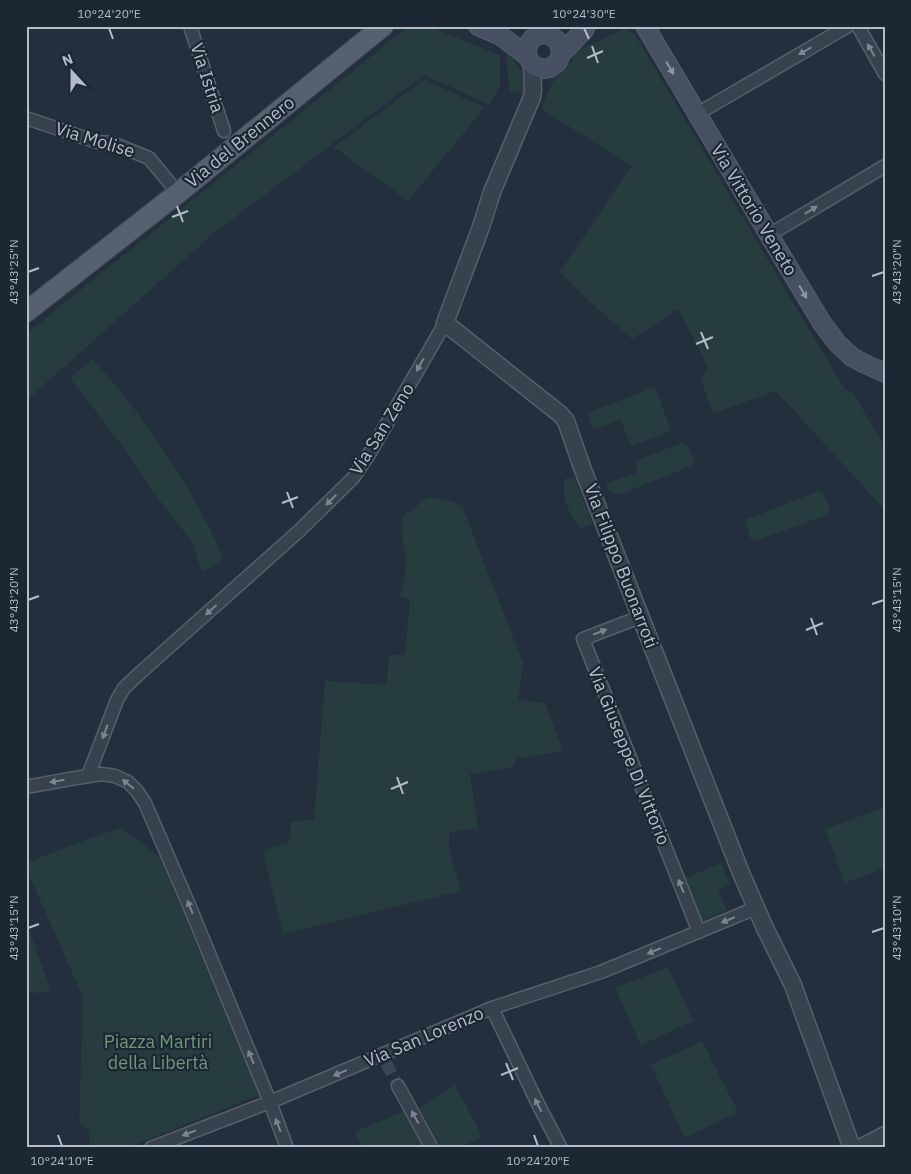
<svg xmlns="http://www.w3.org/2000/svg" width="911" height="1174" font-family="'IBM Plex Sans',sans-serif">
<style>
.green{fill:#263c3f}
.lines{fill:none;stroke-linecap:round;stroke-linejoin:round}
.minor-tunnel{stroke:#3a4453;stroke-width:12;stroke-dasharray:12 6;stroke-linecap:butt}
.minor-casing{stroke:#565f6c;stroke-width:15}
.tertiary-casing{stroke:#565f6c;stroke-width:19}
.secondary-casing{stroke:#565f6c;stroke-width:20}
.primary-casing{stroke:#414a57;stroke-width:22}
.minor{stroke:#38414e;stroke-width:12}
.tertiary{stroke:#38414e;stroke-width:16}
.secondary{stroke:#465061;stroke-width:18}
.primary{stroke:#56606e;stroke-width:20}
.oneway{fill:#7c8592}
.oneway2{fill:#8e96a5}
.ticks{fill:none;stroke:#b4bcc9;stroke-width:2}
.labels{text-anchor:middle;stroke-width:4.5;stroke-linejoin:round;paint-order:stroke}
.street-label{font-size:18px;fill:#b4bcc9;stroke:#1d2633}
.park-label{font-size:18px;fill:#6b9a76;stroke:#1d2633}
.neatline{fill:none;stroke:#b4bcc9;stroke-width:2}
.ticks-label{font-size:12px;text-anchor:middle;fill:#b4bcc9}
</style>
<rect width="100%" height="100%" fill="#242f3e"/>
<path class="green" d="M 412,26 L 427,26 L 500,55 L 500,85 L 490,105 L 424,75 L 214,233 L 26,401 L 26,334 L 405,29 Z
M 626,28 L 635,35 L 830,365 L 845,389 L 853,393 L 885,447 L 885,510 L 776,391 L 713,413 L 701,380 L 708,367 L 678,309 L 632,339 L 600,311 L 560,272 L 631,166 L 542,109 C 545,100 548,90 553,82 C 561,70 573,69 574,52 Z
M 505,51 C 511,54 524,74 526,81 C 527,85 526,90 526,94 L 510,91 Z
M 425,79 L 484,108 L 408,201 L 334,147 Z
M 93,359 L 131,404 L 175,468 L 196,503 L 216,541 L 223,560 L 202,572 L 192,542 L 152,490 L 127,452 L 70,378 Z
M 655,387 L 671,431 L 631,446 L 621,420 L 593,430 L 587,413 Z
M 682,443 L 688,446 L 694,461 L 694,464 L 691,466 L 618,495 L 607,488 L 607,483 L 638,472 L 634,461 Z
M 574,476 L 593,524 L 581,528 C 572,520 567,507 564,496 C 563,491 564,484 565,479 Z
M 819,491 L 823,493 L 830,510 L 829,514 L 755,541 L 751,539 L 745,522 L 747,519 Z
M 429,497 L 453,501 L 463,509 L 523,663 L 518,700 L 545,703 L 563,751 L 516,759 L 513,767 L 470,774 L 478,828 L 449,833 L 449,850 L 461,891 L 283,934 L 263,850 L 289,843 L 291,822 L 314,819 L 325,681 L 386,685 L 389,655 L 405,655 L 410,599 L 400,596 L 406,569 L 406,554 L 402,539 L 403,516 Z
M 885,807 L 885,868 L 845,883 L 825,829 Z
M 121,828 L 160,857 L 259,1095 L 127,1148 L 89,1148 L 90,1131 L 79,1123 L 83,997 L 26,868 L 26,863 L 91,838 Z
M 721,863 L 730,885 L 718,890 L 727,910 L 701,921 L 683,879 Z
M 26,922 L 51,990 L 41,993 L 26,992 Z
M 668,967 L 693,1021 L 641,1045 L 615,988 Z
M 702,1041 L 738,1112 L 685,1138 L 651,1065 Z
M 455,1085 L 482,1136 L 458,1148 L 442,1148 L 419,1108 Z
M 404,1111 L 425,1148 L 362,1148 L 355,1132 Z"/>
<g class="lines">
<path class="minor-tunnel" d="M 386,1063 L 398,1086"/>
<defs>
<path id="minor" d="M 190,26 L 224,131
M 858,26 L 885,74
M 697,114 L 848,26
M 26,118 L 97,142 L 112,143 L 149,158 L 178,193
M 769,235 L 885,166
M 640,617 L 583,639 L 699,932
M 88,776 L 117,700 L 124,688 L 141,672 L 299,531 L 353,478 L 371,451 L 445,323
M 26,787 L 70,779 L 101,774 L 115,776 L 128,782 L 137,791 L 145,803 L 189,905 L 270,1102 L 287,1148
M 492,1008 L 539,1106 L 561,1148
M 398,1086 L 432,1148
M 151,1148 L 270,1102 L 492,1008 L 601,972 L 756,908"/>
<path id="tertiary" d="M 532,64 L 533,90 L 532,97 L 492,192 L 481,227 L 445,323 L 560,414 L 566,421 L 583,470 L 741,873 L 764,926 L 793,985 L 852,1148
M 860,1148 L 885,1135"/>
<path id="secondary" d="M 478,26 L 501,36 L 527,56 L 532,64 L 536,67 L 545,69 L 550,68 L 558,62 L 561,54 L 585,29
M 645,26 L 769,235 L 822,323 L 837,343 L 852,357 L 863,363 L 885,373
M 527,56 C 524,28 561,27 561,54"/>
<path id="primary" d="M 26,312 L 178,193 L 383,26"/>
</defs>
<use href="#minor" class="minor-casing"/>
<use href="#tertiary" class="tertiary-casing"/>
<use href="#secondary" class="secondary-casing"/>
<use href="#primary" class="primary-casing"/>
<use href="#minor" class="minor"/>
<use href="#tertiary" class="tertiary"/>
<use href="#secondary" class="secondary"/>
<use href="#primary" class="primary"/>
</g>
<defs><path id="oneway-solid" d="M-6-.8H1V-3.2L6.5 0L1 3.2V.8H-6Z" transform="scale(1.25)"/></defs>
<g class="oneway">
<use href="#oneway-solid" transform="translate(871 50) rotate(-119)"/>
<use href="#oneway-solid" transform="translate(805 51) rotate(150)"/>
<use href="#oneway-solid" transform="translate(811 210) rotate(-31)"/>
<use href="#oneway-solid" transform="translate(420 365) rotate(119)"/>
<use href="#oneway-solid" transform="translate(331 500) rotate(135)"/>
<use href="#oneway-solid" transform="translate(211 610) rotate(138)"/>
<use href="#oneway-solid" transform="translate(600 632) rotate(-21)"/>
<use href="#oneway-solid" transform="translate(105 732) rotate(110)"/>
<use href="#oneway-solid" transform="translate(57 781) rotate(170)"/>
<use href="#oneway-solid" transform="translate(128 784) rotate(-142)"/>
<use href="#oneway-solid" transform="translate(681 886) rotate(-112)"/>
<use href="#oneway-solid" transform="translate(190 907) rotate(-112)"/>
<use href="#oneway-solid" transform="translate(728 920) rotate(158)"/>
<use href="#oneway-solid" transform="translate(654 951) rotate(157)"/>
<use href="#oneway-solid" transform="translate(251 1057) rotate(-112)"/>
<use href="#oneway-solid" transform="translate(340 1073) rotate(157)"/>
<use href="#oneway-solid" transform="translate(538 1105) rotate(-117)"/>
<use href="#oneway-solid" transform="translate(415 1117) rotate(-119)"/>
<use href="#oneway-solid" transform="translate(278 1125) rotate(-111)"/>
<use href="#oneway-solid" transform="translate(189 1133) rotate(159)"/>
</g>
<g class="oneway2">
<use href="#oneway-solid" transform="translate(670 68) rotate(59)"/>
<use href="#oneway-solid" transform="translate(803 292) rotate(59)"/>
</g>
<path class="ticks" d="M 109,28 L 113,39M 584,28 L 589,39M 592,46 L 598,63M 587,58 L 603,51M 177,206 L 183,222M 172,217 L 188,211M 28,272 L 39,268M 872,276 L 884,272M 701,332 L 708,349M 696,344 L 713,337M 287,492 L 293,508M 282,503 L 298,497M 28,600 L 39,596M 872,604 L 884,600M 811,618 L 817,635M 806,630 L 823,623M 397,777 L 403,794M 391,789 L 408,782M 28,928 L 39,924M 872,932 L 884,928M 506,1063 L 513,1080M 501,1075 L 518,1068M 58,1135 L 62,1146M 534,1135 L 538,1146"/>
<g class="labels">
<g class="street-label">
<text transform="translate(207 78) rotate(72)" y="6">Via Istria</text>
<text transform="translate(95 140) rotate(17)" y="6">Via Molise</text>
<text transform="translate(240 142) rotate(-39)" y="6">Via del Brennero</text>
<text transform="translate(754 210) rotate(59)" y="6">Via Vittorio Veneto</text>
<text transform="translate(382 429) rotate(-58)" y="6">Via San Zeno</text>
<text transform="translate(621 566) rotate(69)" y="6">Via Filippo Buonarroti</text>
<text transform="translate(629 756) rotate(68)" y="6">Via Giuseppe Di Vittorio</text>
<text transform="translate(424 1037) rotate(-23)" y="6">Via San Lorenzo</text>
</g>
<g class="park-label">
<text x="158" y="1048">Piazza Martiri<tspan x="158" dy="21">della Libertà</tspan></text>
</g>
</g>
<rect width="911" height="1174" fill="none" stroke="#1d2633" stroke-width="55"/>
<g transform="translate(72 72) rotate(339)" stroke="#1d2633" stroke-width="4" paint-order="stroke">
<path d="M0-4L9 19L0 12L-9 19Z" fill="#b4bcc9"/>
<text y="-8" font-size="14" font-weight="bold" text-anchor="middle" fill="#b4bcc9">N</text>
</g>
<rect x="28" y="28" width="856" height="1118" class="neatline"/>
<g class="ticks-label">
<text x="109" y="18">10°24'20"E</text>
<text x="584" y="18">10°24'30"E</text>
<text transform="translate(897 272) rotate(-90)" y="4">43°43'20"N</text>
<text transform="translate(14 272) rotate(-90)" y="4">43°43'25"N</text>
<text transform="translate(897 600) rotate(-90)" y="4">43°43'15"N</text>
<text transform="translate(14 600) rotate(-90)" y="4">43°43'20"N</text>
<text transform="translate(897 928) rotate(-90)" y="4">43°43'10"N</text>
<text transform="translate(14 928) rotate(-90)" y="4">43°43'15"N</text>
<text x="62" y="1165">10°24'10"E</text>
<text x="538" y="1165">10°24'20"E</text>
</g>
</svg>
